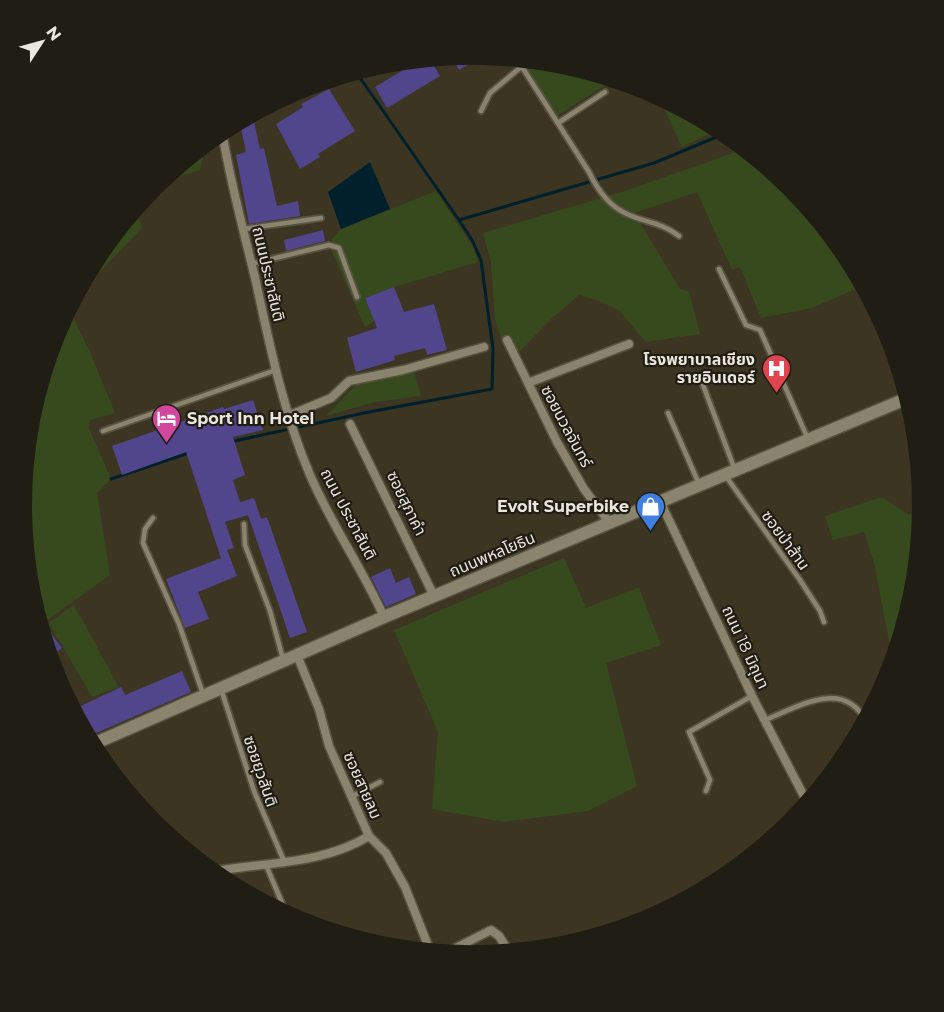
<svg xmlns="http://www.w3.org/2000/svg" width="944" height="1012" font-family="Montserrat,'Noto Sans Thai',sans-serif">
<style>
.green{fill:#374a1d}
.water{fill:#00202b}
.lines{fill:none;stroke-linecap:round;stroke-linejoin:round}
.stream{stroke:#00202b;stroke-width:3}
.building{fill:#51458b}
.lane-casing{stroke:#575241;stroke-width:8}
.street-casing{stroke:#575241;stroke-width:11}
.secondary-casing{stroke:#575241;stroke-width:15}
.lane{stroke:#8a836d;stroke-width:4.5}
.street{stroke:#8a836d;stroke-width:8}
.secondary{stroke:#8a836d;stroke-width:12}
.labels{text-anchor:middle;stroke-width:4.5;stroke-linejoin:round;paint-order:stroke}
.street-label{font-size:16px;fill:#ebe7dc;stroke:#201d15}
.poi-label{font-size:16px;font-weight:bold;fill:#ebe7dc;stroke:#201d15;text-anchor:end}
</style>
<rect width="100%" height="100%" fill="#3c3522"/>
<path class="green" d="M 532,61 L 560,64 L 614,80 L 558,115 L 521,67 Z
M 658,96 L 719,129 L 682,147 Z
M 206,144 L 200,170 L 158,183 Z
M 744,149 L 791,187 L 847,256 L 863,286 L 812,308 L 761,318 L 740,267 L 732,270 L 697,192 L 634,213 L 680,289 L 689,291 L 700,334 L 646,342 L 619,310 L 599,301 L 579,295 L 548,322 L 520,351 L 505,350 L 495,320 L 491,262 L 483,233 L 625,191 Z
M 436,191 L 473,247 L 478,262 L 394,287 L 365,298 L 374,321 L 365,327 L 332,252 L 332,239 L 341,229 Z
M 136,207 L 142,228 L 99,273 L 85,278 L 97,255 Z
M 69,309 L 90,352 L 115,413 L 90,420 L 89,428 L 111,479 L 97,493 L 110,575 L 39,626 C 9,526 19,401 69,309 Z
M 414,372 L 421,396 L 375,402 L 326,416 L 357,384 Z
M 882,497 L 909,515 L 923,508 L 914,594 L 896,655 L 889,641 L 874,562 L 864,532 L 833,540 L 825,516 Z
M 564,558 L 586,608 L 639,587 L 661,645 L 606,663 L 637,786 L 588,811 L 503,822 L 432,809 L 438,732 L 394,630 Z
M 74,605 L 119,687 L 92,697 L 49,623 Z"/>
<path class="water" d="M 370,162 L 390,209 L 341,229 L 328,192 Z"/>
<g class="lines">
<path class="stream" d="M 356,72 L 459,220 L 654,163 L 726,133
M 230,442 L 364,413 L 492,389 L 493,349 L 481,260 L 472,240 L 459,220
M 111,479 L 189,453"/>
</g>
<path class="building" d="M 472,55 L 483,56 L 459,70 L 452,57 Z
M 430,59 L 440,76 L 387,108 L 375,87 L 420,60 Z
M 329,89 L 355,131 L 318,154 L 320,157 L 300,169 L 276,124 L 303,107 L 301,104 Z
M 254,121 L 260,149 L 264,148 L 277,206 L 298,201 L 300,216 L 249,224 L 236,155 L 246,152 L 240,124 Z
M 323,230 L 325,241 L 286,251 L 284,240 Z
M 394,287 L 404,312 L 434,304 L 447,350 L 427,355 L 425,348 L 394,356 L 395,360 L 356,372 L 347,338 L 377,328 L 365,298 Z
M 253,400 L 263,430 L 233,437 L 245,475 L 233,480 L 240,502 L 254,498 L 261,519 L 267,517 L 307,632 L 290,638 L 248,515 L 225,522 L 234,548 L 227,550 L 237,576 L 198,592 L 209,619 L 185,628 L 166,579 L 221,558 L 186,452 L 122,475 L 112,446 L 223,407 L 224,409 Z
M 390,568 L 396,583 L 409,577 L 416,594 L 386,607 L 371,577 Z
M 36,614 L 62,648 L 49,657 Z
M 182,671 L 191,692 L 87,737 L 72,710 L 121,687 L 125,695 Z"/>
<g class="lines">
<defs>
<path id="lane" d="M 517,59 L 589,172 C 597,189 609,206 627,214 C 646,223 661,222 679,236
M 481,111 L 490,93 L 521,67
M 558,123 L 605,92
M 243,229 L 321,218
M 251,264 L 329,245 L 339,248 L 357,297
M 719,269 L 746,325 L 760,330 L 808,439
M 700,377 L 735,470
M 668,413 L 699,484
M 103,431 L 276,370
M 725,475 L 800,580 L 820,611 L 824,622
M 153,518 L 145,529 L 143,543 L 179,624 L 203,694
M 244,524 L 245,545 L 270,611 L 283,659
M 54,675 C 65,677 67,685 69,695 L 67,700
M 221,689 L 254,791 L 284,861
M 765,720 C 798,707 843,678 866,721
M 706,791 L 710,780 L 689,732 L 752,696
M 351,797 L 380,782
M 266,865 L 288,917"/>
<path id="street" d="M 222,131 C 230,182 244,232 256,282 C 270,347 284,414 310,475 C 331,524 362,568 384,617
M 507,340 L 557,442 L 584,489 L 609,522
M 528,383 L 629,344
M 290,415 L 331,398 L 349,381 L 403,370 L 484,347
M 350,424 L 434,596
M 660,501 L 752,696 L 808,804
M 297,655 L 319,709 L 329,746 L 369,836 L 386,853 L 405,887 L 431,953
M 210,872 C 263,862 322,865 369,836
M 444,954 L 491,930 L 499,936 L 510,953"/>
<path id="secondary" d="M 91,745 L 384,617 L 908,398"/>
</defs>
<use href="#lane" class="lane-casing"/>
<use href="#street" class="street-casing"/>
<use href="#secondary" class="secondary-casing"/>
<use href="#lane" class="lane"/>
<use href="#street" class="street"/>
<use href="#secondary" class="secondary"/>
</g>
<defs>
<symbol id="hospital-pin" viewBox="-11 -11 22 30"><path d="M0 17L-7.5 6A9.5 9.5 0 1 1 7.5 6Z" fill="#e0444e" stroke="#201d15"/><path d="M-5-5h3v3.5h4V-5h3V5h-3V1.5h-4V5h-3Z" fill="#fff"/></symbol>
<symbol id="hotel-pin" viewBox="-11 -11 22 30"><path d="M0 17L-7.5 6A9.5 9.5 0 1 1 7.5 6Z" fill="#d1479c" stroke="#201d15"/><path d="M-6-4.5h1.5V1H6V5H4.5V3h-9V5H-6ZM-4 0a1.8 1.8 0 1 1 3.6 0ZM.5 0V-2.5h3Q6-2.5 6 0Z" fill="#fff"/></symbol>
<symbol id="shop-pin" viewBox="-11 -11 22 30"><path d="M0 17L-7.5 6A9.5 9.5 0 1 1 7.5 6Z" fill="#3f7fe0" stroke="#201d15"/><path d="M-5-2.5h2.3a2.7 3.5 0 0 1 5.4 0H5L5.5 6h-11ZM-1.5-2.5h3a1.5 2.3 0 0 0-3 0Z" fill="#fff"/></symbol>
</defs>
<g fill-rule="evenodd">
<use href="#hospital-pin" x="760" y="352" width="33" height="45"/>
<use href="#hotel-pin" x="150" y="402" width="33" height="45"/>
<use href="#shop-pin" x="634" y="490" width="33" height="45"/>
</g>
<g class="labels">
<g class="street-label">
<text transform="translate(269 274) rotate(77)" y="6">ถนนประชาสันติ</text>
<text transform="translate(567 426) rotate(62)" y="6">ซอยนวลจันทร์</text>
<text transform="translate(407 503) rotate(64)" y="6">ซอยสุภาคำ</text>
<text transform="translate(349 514) rotate(62)" y="6">ถนน ประชาสันติ</text>
<text transform="translate(786 540) rotate(54)" y="6">ซอยป่าส้าน</text>
<text transform="translate(492 554) rotate(-23)" y="6">ถนนพหลโยธิน</text>
<text transform="translate(746 647) rotate(65)" y="6">ถนน 18 มิถุนา</text>
<text transform="translate(261 771) rotate(71)" y="6">ซอยยุวสันติ</text>
<text transform="translate(363 785) rotate(66)" y="6">ซอยสายลม</text>
</g>
<g class="poi-label">
<text x="755" y="365">โรงพยาบาลเชียง<tspan x="755" dy="18">รายอินเดอร์</tspan></text>
<text x="187" y="424" text-anchor="start">Sport Inn Hotel</text>
<text x="629" y="512">Evolt Superbike</text>
</g>
</g>
<path d="M0 0H944V1012H0ZM32 505a440 440 0 1 1 880 0a440 440 0 1 1-880 0Z" fill="#201d15" fill-rule="evenodd"/>
<g transform="translate(42 42) rotate(54)" stroke="#201d15" stroke-width="4.5" paint-order="stroke">
<path d="M0-4.5L10 22L0 15L-10 22Z" fill="#ebe7dc"/>
<text y="-9" font-size="16" font-weight="bold" text-anchor="middle" fill="#ebe7dc">N</text>
</g>
</svg>
